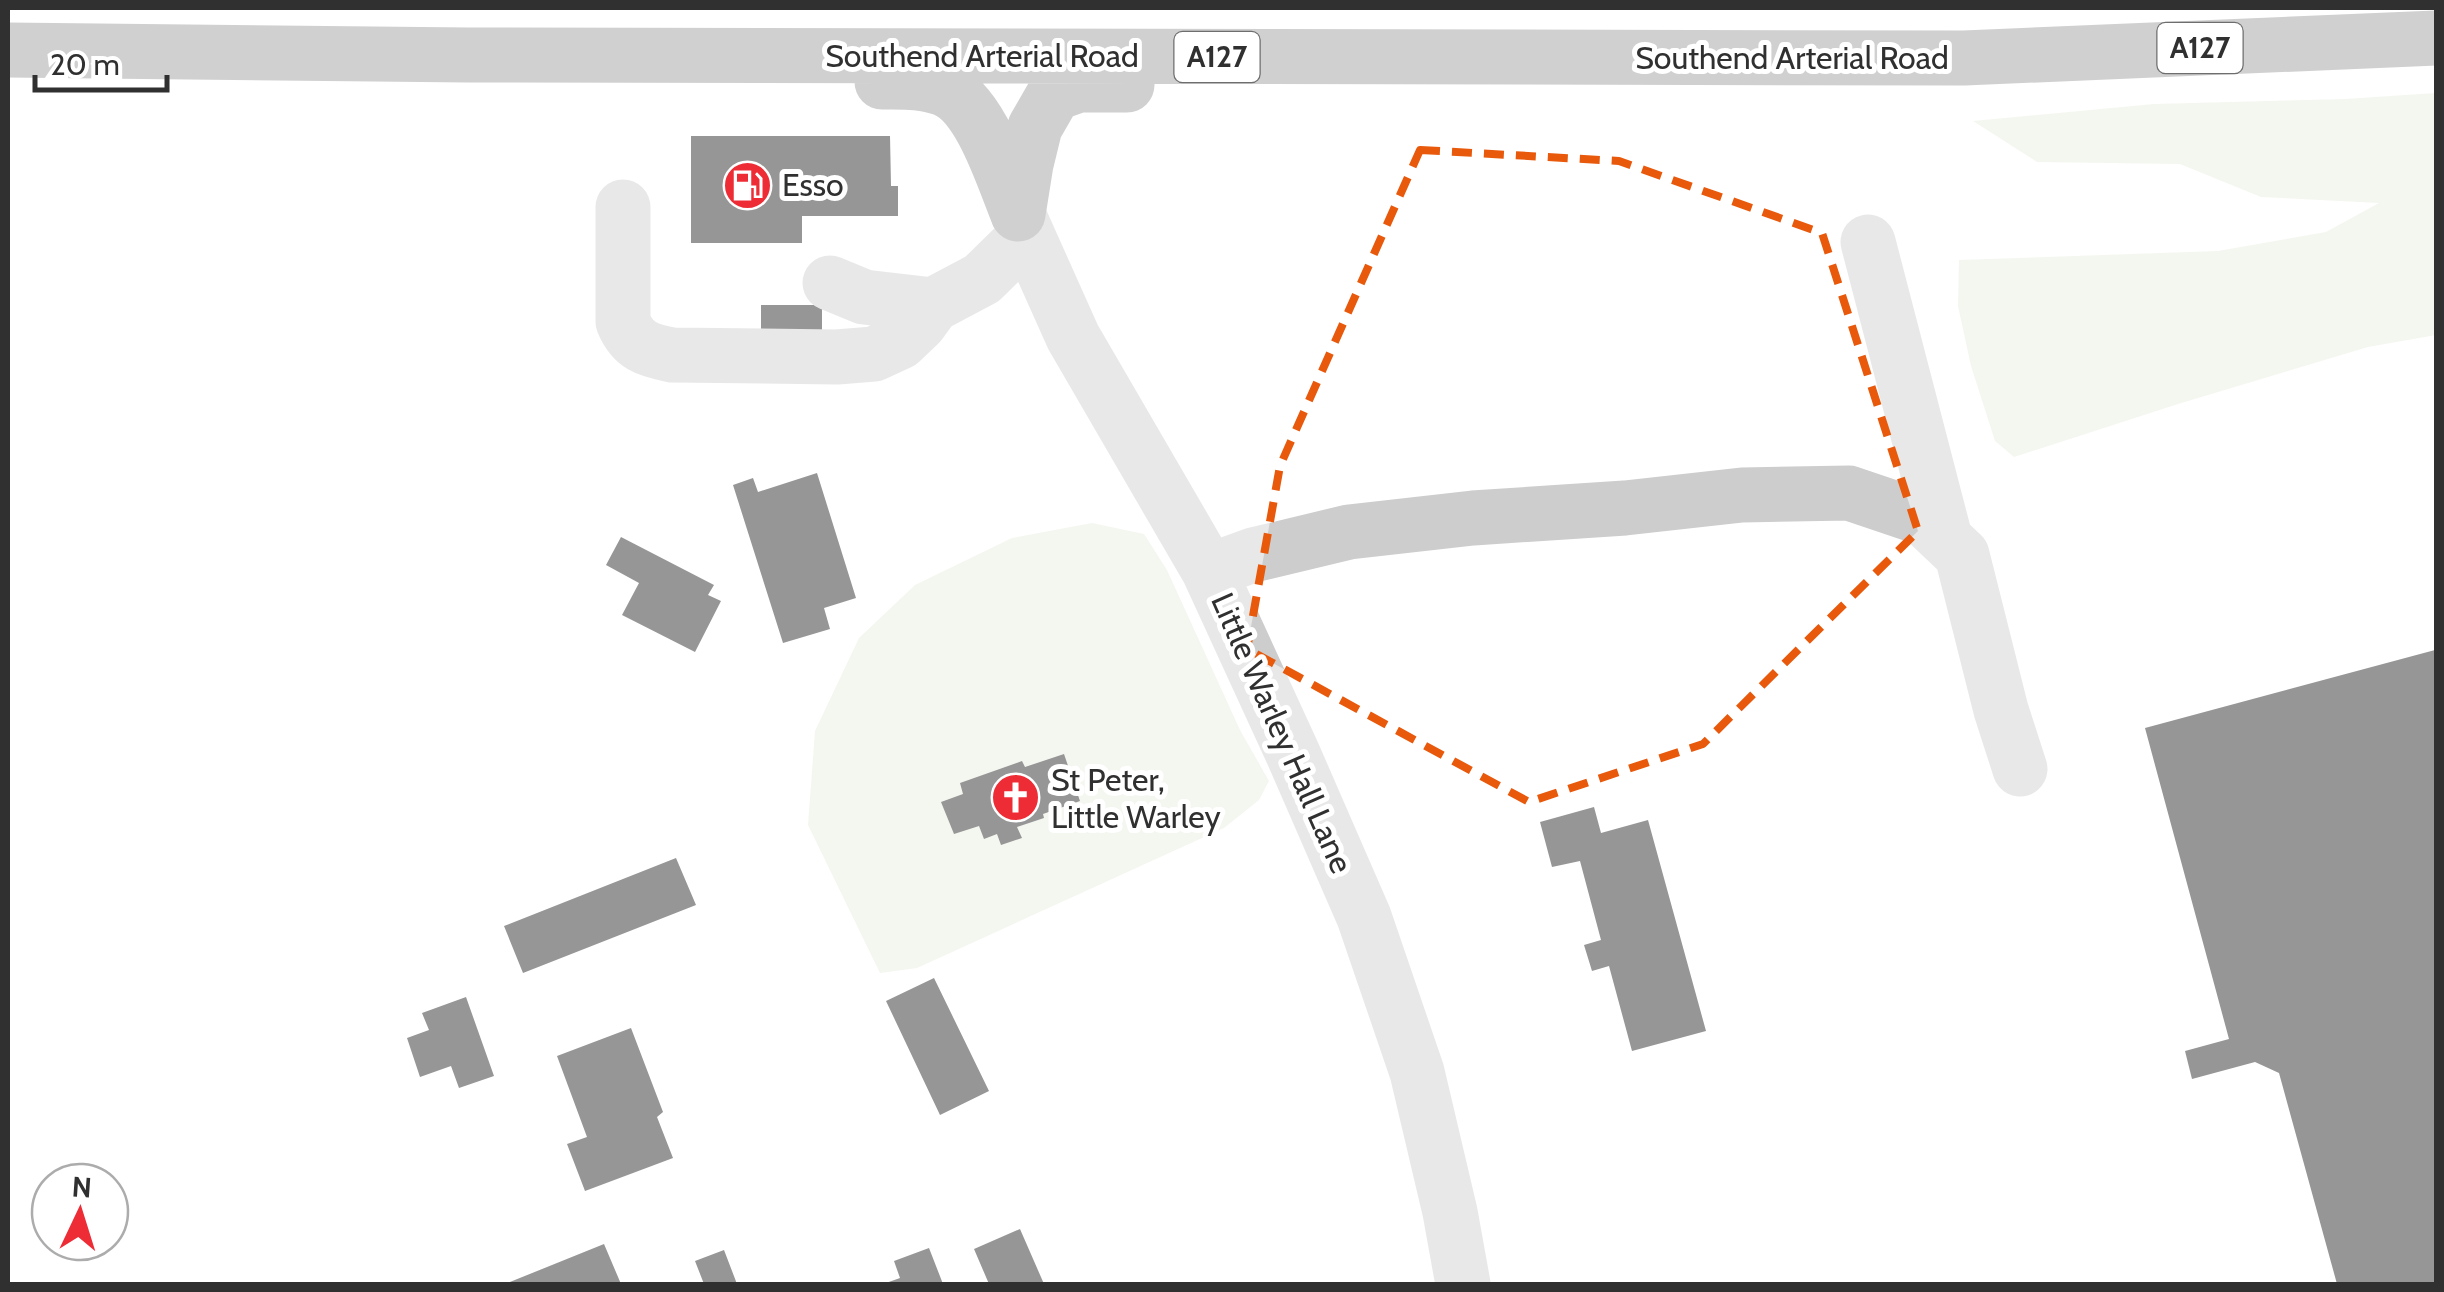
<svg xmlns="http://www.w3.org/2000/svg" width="2444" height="1292" font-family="Cabin,sans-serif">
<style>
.green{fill:#e6eede}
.building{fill:#171717}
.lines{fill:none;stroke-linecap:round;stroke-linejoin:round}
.minor{stroke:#cdcdcd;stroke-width:55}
.highway{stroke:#979797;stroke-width:55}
.marked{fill:none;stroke:#e8590c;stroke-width:8;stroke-dasharray:20 12;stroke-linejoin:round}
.labels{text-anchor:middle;stroke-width:10;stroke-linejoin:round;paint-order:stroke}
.shield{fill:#fff;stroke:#6e6e6e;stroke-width:2.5}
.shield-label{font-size:30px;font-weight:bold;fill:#303030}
.street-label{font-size:32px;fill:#303030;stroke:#fff}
.poi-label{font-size:32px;fill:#303030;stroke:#fff;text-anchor:start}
</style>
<rect width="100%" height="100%" fill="#fff"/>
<path class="green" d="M 2436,93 L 2436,335 L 2368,347 L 2178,404 L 2014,457 L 1995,441 L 1971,366 L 1958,306 L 1959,260 L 2218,251 L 2326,232 L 2379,203 L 2261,197 L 2180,164 L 2037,162 L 1973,121 L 2154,104 L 2345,99 Z
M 1092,523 L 1144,534 L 1167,570 L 1240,730 L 1269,781 L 1259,800 L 1224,828 L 917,968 L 880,973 L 808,825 L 815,731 L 859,638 L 915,585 L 1012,538 Z"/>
<path class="building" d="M 691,136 L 890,136 L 891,186 L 898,186 L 898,216 L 802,216 L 802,243 L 691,243 Z
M 761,305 L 822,305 L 822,340 L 761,341 Z
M 817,473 L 856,598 L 824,608 L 830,629 L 783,643 L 733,485 L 753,478 L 758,492 Z
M 621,537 L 714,585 L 708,595 L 721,601 L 695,652 L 622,615 L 639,583 L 606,565 Z
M 2435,650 L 2436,1284 L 2337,1284 L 2279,1073 L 2255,1062 L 2192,1079 L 2185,1051 L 2229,1039 L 2145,728 Z
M 1064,754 L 1080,801 L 1043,814 L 1044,818 L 1017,827 L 1022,838 L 1001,845 L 997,834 L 984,839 L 979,826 L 954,834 L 941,802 L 963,794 L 960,783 L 1022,761 L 1025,767 Z
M 1594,807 L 1601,833 L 1648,820 L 1706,1031 L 1632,1051 L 1609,966 L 1592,971 L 1584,945 L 1601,940 L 1580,861 L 1552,867 L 1540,822 Z
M 676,858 L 696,905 L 523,973 L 504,926 Z
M 934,978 L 989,1091 L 940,1115 L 886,1001 Z
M 466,997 L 494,1076 L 459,1088 L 451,1066 L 420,1077 L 407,1038 L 429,1030 L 422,1013 Z
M 631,1028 L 663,1112 L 657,1117 L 673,1158 L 585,1191 L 567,1144 L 587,1137 L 557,1056 Z
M 1020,1229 L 1044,1284 L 989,1284 L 974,1249 Z
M 604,1244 L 621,1284 L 505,1284 Z
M 929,1248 L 943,1284 L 883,1284 L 900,1278 L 894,1261 Z
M 724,1250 L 737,1284 L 704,1284 L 695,1261 Z"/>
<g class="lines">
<path class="minor" d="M 623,207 L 623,322 C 633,346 647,350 672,355 L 837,357 L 874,354 L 900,342 L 920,323 L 933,305
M 1018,214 L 1073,337 L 1209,571 L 1293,754 L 1364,917 L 1417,1072 L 1450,1212 L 1463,1284
M 1868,242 L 1945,538
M 830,283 L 864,297 L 933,305 L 982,279 L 1027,235
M 1209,571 L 1253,555 L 1349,532 L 1473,518 L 1625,508 L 1742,495 L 1849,493 L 1923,518 L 1962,555 L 2001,710 L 2020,769"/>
<path class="highway" d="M 8,50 L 469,55 L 1964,58 L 2436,38
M 882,82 C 902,82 924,81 944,89 C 981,103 1003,178 1018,214
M 1018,214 L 1026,164 L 1035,127 L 1054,94 L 1079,85 L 1127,85"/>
</g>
<path d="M0 0H2444V1292H0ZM 1420,150 L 1619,161 L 1822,233 L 1918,531 L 1703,744 L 1529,802 L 1247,649 L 1280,466 Z" fill="#fff" fill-opacity=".55" fill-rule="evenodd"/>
<path class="marked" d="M 1420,150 L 1619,161 L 1822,233 L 1918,531 L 1703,744 L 1529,802 L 1247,649 L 1280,466 Z"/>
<defs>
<symbol id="fuel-disc" viewBox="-11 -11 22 22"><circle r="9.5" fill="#ee2c36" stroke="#fff"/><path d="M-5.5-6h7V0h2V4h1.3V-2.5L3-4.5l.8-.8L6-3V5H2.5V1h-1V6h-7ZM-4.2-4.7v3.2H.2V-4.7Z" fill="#fff"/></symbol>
<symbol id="church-disc" viewBox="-11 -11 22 22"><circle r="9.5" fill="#ee2c36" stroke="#fff"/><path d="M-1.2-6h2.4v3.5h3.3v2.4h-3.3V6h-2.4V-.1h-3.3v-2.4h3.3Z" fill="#fff"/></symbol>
</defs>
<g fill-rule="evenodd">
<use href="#fuel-disc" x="720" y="158" width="55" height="55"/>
<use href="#church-disc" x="988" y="770" width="55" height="55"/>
</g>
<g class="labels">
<g class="shield">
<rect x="2157.5" y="23" width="85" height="50" rx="8"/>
<rect x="1174.5" y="32" width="85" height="50" rx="8"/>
</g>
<g class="shield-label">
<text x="2200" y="58">A127</text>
<text x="1217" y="67">A127</text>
</g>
<g class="street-label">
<text x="982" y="67">Southend Arterial Road</text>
<text x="1792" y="69">Southend Arterial Road</text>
<text transform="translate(1282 733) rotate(66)" y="11">Little Warley Hall Lane</text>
</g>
<g class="poi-label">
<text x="782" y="196">Esso</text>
<text x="1051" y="791">St Peter,<tspan x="1051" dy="37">Little Warley</tspan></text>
</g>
</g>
<rect width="2444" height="1292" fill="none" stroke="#303030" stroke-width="20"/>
<g transform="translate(80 1212) rotate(4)"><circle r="48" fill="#ffffff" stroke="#acacac" stroke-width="2.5"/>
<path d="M0-8L18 38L0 25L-18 38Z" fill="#ee2c36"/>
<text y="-15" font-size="28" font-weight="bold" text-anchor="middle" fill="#303030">N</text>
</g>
<path d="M35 75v15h132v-15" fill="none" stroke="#303030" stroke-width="5"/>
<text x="50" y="75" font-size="30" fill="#303030" stroke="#ffffff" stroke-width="8" paint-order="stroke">20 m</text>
</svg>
